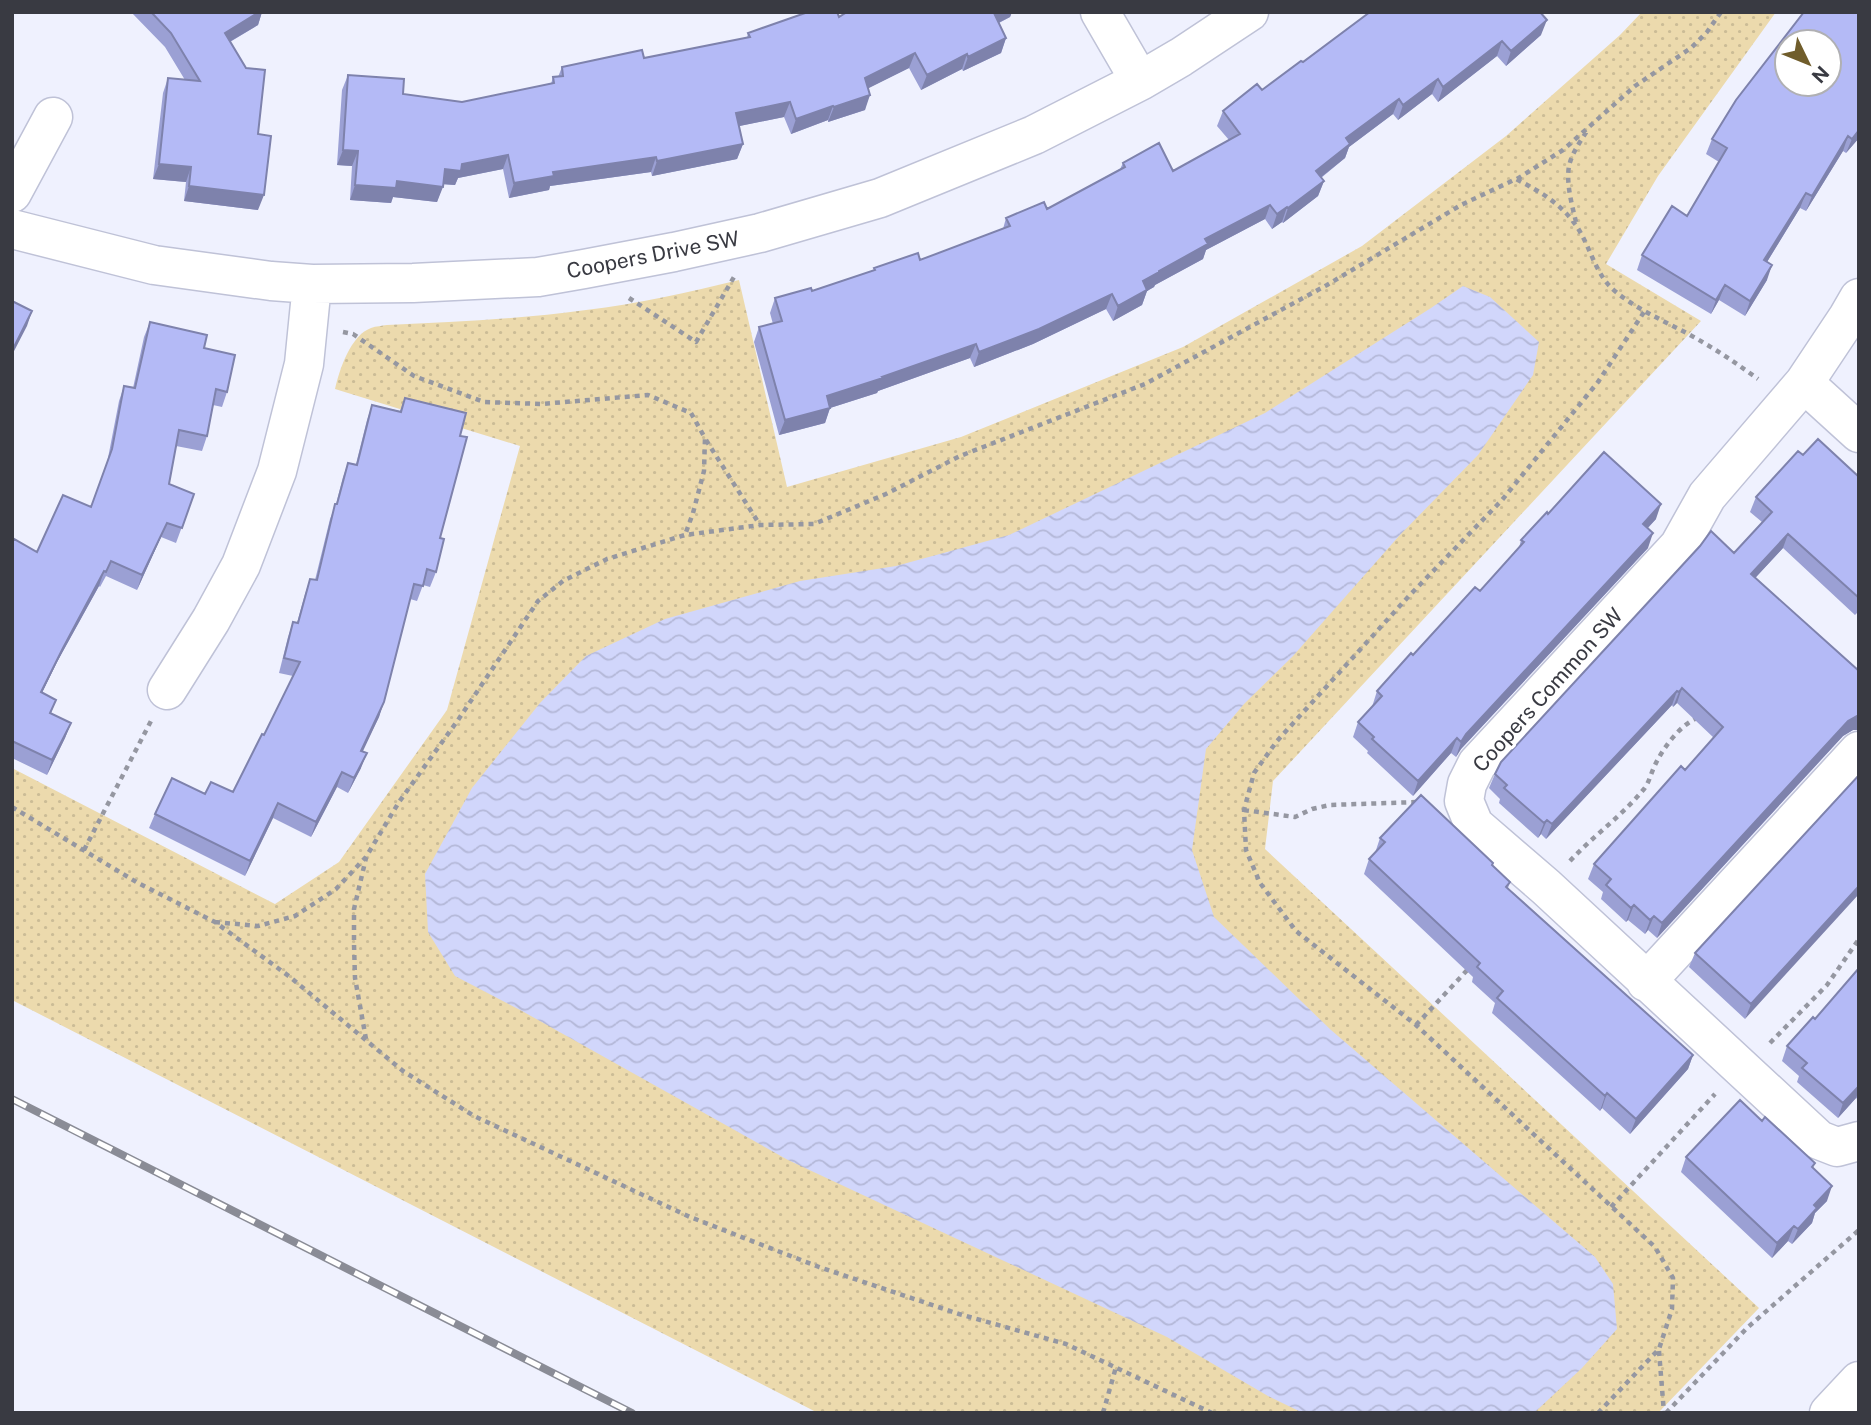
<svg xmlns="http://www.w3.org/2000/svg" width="1871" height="1425" font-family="'Public Sans',sans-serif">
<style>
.park{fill:url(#park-dots)}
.water{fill:url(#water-waves)}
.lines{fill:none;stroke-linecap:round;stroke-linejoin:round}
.minor-casing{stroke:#bfc2d7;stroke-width:41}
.major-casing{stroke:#bfc2d7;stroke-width:41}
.path{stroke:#9597a1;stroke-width:4.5;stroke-dasharray:5 5;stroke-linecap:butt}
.minor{stroke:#fff;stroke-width:38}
.major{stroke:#fff;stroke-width:38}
.rail-casing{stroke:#8a8c96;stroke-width:8}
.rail{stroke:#fff;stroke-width:5;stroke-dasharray:16;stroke-linecap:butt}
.wall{fill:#9ba0d4}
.shaded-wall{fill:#7e82ac}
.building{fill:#b4baf6;stroke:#7e82ac;stroke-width:2;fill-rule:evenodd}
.labels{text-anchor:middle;stroke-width:6;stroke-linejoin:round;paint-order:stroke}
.street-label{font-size:21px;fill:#393a42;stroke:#fff}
</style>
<defs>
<pattern id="park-dots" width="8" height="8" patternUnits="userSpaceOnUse" patternTransform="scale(1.75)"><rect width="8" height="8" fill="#ecdaad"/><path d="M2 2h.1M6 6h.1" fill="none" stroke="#cbbc96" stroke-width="1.8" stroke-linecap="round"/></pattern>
<pattern id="water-waves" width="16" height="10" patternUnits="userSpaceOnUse" patternTransform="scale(1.75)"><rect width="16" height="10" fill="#d1d6fb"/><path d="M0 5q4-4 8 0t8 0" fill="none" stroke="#b4b8d8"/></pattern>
</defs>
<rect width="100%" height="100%" fill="#eff1fe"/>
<path class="park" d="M 1642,12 L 1776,12 L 1658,176 L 1606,264 L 1701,321 L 1273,781 L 1265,849 L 1759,1308 L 1658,1413 L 818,1413 L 12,1000 L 12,768 L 275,904 L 339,862 L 447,710 L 520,446 L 335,389 C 339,370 351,335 371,328 C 376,326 382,326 387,325 C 454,322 520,319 586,310 C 638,304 689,292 739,280 L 787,487 L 961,437 L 1183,347 L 1362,246 L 1506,136 L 1620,35 Z"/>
<path class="water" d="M 1463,286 L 1490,297 L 1539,342 L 1533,375 L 1478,455 L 1399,536 L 1293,656 L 1244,704 L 1206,749 L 1192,850 L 1214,917 L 1331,1030 L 1595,1257 L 1613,1284 L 1617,1329 L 1582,1368 L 1534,1413 L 1303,1413 L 1268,1396 L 1167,1337 L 788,1160 L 522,1011 L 455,976 L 428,932 L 425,874 L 472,788 L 540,703 L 586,656 L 665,619 L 800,581 L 896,566 L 1009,535 L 1265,413 L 1431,308 Z"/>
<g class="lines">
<defs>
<path id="minor" d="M 1100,12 L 1140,81
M 12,193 L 53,117
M 12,229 L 154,265 L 271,281 L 312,284 L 413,283 L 538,277 L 584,269 L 674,252 L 760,233 L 880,198 L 1034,135 L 1140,81 L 1181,57 L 1249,12
M 1859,298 L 1848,317 L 1804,383 L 1707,496 L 1679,546 L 1477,764 L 1467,784 L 1464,801 L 1474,825 L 1546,887 L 1819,1140 L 1837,1147 L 1859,1141
M 1804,383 L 1859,433
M 167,690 L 211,620 L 241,565 L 277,471 L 304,364 L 312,284
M 1646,982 L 1859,751"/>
<path id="major" d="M 1829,1413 L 1859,1381"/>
</defs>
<use href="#minor" class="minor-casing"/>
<use href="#major" class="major-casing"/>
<path class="path" d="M 1517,179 L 1563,150 L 1635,86 L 1691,48 L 1707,32 L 1721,12
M 1576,222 C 1572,205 1566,184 1569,166 C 1572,153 1580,142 1587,131
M 629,298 L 696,342 L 734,277
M 343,332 L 353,334 L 414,376 L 484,402 L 541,404 L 648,395 L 691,413 L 705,438 L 704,471 L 693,513 L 685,535
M 706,440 L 760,525
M 12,807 L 138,883 L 215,922 L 290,977 L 403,1071 L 474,1116 L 690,1217 L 819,1267 L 959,1314 L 1066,1344 L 1212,1413
M 1244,810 L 1295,817 L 1312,809 L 1330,805 L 1419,802
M 84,850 L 151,721
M 1570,861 C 1593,836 1622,816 1644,789 C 1649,783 1651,773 1655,765 C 1663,748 1680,725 1697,718
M 215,922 L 258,926 L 295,916 L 336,889 L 366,857 L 399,802 L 458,720 L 538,601 L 563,581 L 607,559 L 685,535 L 760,525 L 814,524 L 886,494 L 960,456 L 1145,384 L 1327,285 L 1461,205 L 1516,179 C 1539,191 1560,203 1575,224 C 1591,246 1594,274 1616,292 C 1643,314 1675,325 1704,343 C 1723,354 1740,366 1758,379
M 1416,1025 L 1471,966
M 366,1039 L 355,978 L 354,944 L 354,909 L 366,858
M 1770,1043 L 1827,985 L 1859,939
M 1611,1207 L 1715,1094
M 1659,1351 L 1664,1413
M 1103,1413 L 1116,1367
M 1598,1413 L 1659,1349 L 1672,1309 L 1673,1278 L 1655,1247 L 1416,1025 L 1296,931 L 1260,883 L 1246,850 L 1244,810 L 1254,773 L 1277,741 L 1408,597 L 1502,500 L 1598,382 L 1644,312
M 1666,1413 L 1747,1328 L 1859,1230"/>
<use href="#minor" class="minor"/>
<use href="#major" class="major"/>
<defs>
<path id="rail" d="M 12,1099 L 632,1413"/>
</defs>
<use href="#rail" class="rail-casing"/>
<use href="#rail" class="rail"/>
</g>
<path class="wall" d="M 131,12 L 262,12 L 258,25 L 230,42 L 258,134 L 258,210 L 184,201 L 186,182 L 153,179 L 163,93 L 168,78 L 185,80 L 165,47 Z
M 847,12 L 1012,12 L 1010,17 L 999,23 L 1006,38 L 1001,53 L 963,71 L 962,69 L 921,90 L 909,68 L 868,88 L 865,110 L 828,122 L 828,120 L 791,134 L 784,117 L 739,126 L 743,144 L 737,159 L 652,176 L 651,172 L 550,186 L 549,190 L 509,198 L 503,169 L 458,178 L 455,185 L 443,184 L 437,202 L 393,197 L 391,203 L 350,200 L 352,166 L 337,165 L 342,90 L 348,75 L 403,94 L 462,102 L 551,84 L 553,77 L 558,77 L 562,67 L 644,58 L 747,38 L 748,33 L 839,17 Z
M 1370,12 L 1544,12 L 1542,14 L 1541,35 L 1506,66 L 1497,56 L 1438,102 L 1432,94 L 1398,120 L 1393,114 L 1349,147 L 1345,158 L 1321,178 L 1324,181 L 1318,196 L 1283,223 L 1282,222 L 1272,229 L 1265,219 L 1206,250 L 1203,259 L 1155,285 L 1154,287 L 1147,291 L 1142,305 L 1113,321 L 1106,309 L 1033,344 L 974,367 L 970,358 L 878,391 L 877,393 L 830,408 L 825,423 L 779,435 L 754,342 L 759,327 L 773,324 L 770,313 L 775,298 L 812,291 L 874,270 L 874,268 L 920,260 L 1003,229 L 1006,218 L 1047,209 L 1120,169 L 1123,163 L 1173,171 L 1229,140 L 1217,126 L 1223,111 L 1262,90 L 1303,62 Z
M 1736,100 L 1859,138 L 1846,153 L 1843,151 L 1806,211 L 1800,208 L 1767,262 L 1767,280 L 1745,316 L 1719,300 L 1711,314 L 1637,270 L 1642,255 L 1687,216 L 1719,162 L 1706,154 L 1712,139 Z
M 150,322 L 204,348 L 227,392 L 222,407 L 213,405 L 207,436 L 202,451 L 176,446 L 169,484 L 194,494 L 176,543 L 161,537 L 137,590 L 106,576 L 100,587 L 99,586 L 57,662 L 42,693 L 56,700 L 51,713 L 71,723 L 65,738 L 47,775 L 12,758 L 12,543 L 37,552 L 91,507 L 107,463 L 119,401 L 124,386 L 133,388 L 144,337 Z
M 405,398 L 460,436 L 440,538 L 436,572 L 430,587 L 423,585 L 417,601 L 410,599 L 379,717 L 362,751 L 361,768 L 348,793 L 337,787 L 311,837 L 273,818 L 245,876 L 149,828 L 155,814 L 205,794 L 233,792 L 264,735 L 293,676 L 279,673 L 288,637 L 293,622 L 297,623 L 305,594 L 310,579 L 315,580 L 330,519 L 336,504 L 343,477 L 348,463 L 356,464 L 367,420 L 372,405 L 400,411 Z
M 1803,455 L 1859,477 L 1859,615 L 1857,613 L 1855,615 L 1783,548 L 1755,578 L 1853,730 L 1843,736 L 1657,938 L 1648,930 L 1645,934 L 1628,920 L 1626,922 L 1601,899 L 1603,892 L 1588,879 L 1594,864 L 1685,770 L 1714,738 L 1677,703 L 1673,707 L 1672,705 L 1546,839 L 1541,834 L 1538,838 L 1499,803 L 1500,799 L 1489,788 L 1495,774 L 1734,553 L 1762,522 L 1750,512 L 1756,497 Z
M 1548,514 L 1656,519 L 1648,528 L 1648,548 L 1461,749 L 1456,757 L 1451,753 L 1413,796 L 1367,753 L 1368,751 L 1353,737 L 1358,722 L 1372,707 L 1377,691 L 1480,591 L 1519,548 L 1521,540 Z
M 1859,775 L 1745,1019 L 1689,967 L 1695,953 Z
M 1380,838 L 1492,866 L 1510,882 L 1508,888 L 1693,1055 L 1688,1069 L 1630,1134 L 1602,1108 L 1600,1111 L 1492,1013 L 1495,1003 L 1472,982 L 1473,977 L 1364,874 L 1369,859 L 1375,853 Z
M 1859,968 L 1859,1100 L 1856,1098 L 1838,1118 L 1797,1082 L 1799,1076 L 1782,1061 L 1787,1046 L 1815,1019 Z
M 1762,1121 L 1815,1163 L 1813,1168 L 1827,1201 L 1815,1213 L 1812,1223 L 1792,1244 L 1788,1241 L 1772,1258 L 1681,1172 L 1686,1157 Z"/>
<path class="shaded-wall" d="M 259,12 L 262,12 L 258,25 L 219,48 L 225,33 Z
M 995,12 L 1012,12 L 1010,17 L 988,28 Z
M 1547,20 L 1541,35 L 1506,66 L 1511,51 Z
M 1006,38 L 1001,53 L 963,71 L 968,57 Z
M 1502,41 L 1497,56 L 1438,102 L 1443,87 Z
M 915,53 L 909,68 L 859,93 L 865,78 Z
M 967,54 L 962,69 L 921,90 L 927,75 Z
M 1438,79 L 1432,94 L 1398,120 L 1403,105 Z
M 870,95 L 865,110 L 828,122 L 834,107 Z
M 1399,99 L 1393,114 L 1349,147 L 1345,158 L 1310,186 L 1316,171 L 1346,138 Z
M 790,102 L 784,117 L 730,128 L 736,113 Z
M 833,106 L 828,120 L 791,134 L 796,119 Z
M 1859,130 L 1859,138 L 1846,153 L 1852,139 Z
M 1848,136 L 1843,151 L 1806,211 L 1812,196 Z
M 743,144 L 737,159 L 652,176 L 657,161 Z
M 343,150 L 358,151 L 352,166 L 337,165 Z
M 508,155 L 503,169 L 458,178 L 455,185 L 440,184 L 445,169 L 462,164 Z
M 656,157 L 651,172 L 550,186 L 549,190 L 509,198 L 514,183 L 553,172 Z
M 159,164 L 191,167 L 186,182 L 153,179 Z
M 397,181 L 443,187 L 437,202 L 393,197 L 391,203 L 350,200 L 355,185 Z
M 1324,181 L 1318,196 L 1283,223 L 1288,208 Z
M 189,186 L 264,195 L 258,210 L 184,201 Z
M 1806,193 L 1800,208 L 1759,275 L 1764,260 Z
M 1270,205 L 1265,219 L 1206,250 L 1203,259 L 1155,285 L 1154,287 L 1147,291 L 1142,305 L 1113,321 L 1118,306 L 1143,281 L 1205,239 Z
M 1287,207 L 1282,222 L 1272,229 L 1277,214 Z
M 1772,265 L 1767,280 L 1745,316 L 1750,301 Z
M 1725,285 L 1719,300 L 1711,314 L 1716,300 Z
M 1112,294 L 1106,309 L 1033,344 L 974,367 L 979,352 Z
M 32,311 L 27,326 L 12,355 L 12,351 Z
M 976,344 L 970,358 L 878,391 L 877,393 L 830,408 L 825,423 L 779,435 L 785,420 L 827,396 Z
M 1661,504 L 1656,519 L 1637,539 L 1643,524 Z
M 167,523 L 161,537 L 137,590 L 142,575 Z
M 1653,533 L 1648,548 L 1461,749 L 1456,757 L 1461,742 L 1466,734 Z
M 1788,534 L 1783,548 L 1745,589 L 1751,574 Z
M 104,571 L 99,586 L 57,662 L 35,707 L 41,692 L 63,648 Z
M 1682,688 L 1677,703 L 1673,707 L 1679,692 Z
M 1677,691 L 1672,705 L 1546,839 L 1552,824 Z
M 384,702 L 379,717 L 356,766 L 361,751 Z
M 1859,715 L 1859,730 L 1853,730 L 1843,736 L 1657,938 L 1662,923 L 1848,721 Z
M 71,723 L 65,738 L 47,775 L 52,760 Z
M 1457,738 L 1451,753 L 1413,796 L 1418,781 Z
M 367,753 L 361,768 L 348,793 L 354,778 Z
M 342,772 L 337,787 L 311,837 L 316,822 Z
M 278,803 L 273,818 L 245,876 L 250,861 Z
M 1547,820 L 1541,834 L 1538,838 L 1544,823 Z
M 1859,886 L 1859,894 L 1745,1019 L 1751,1004 Z
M 1634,905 L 1628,920 L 1626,922 L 1631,908 Z
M 1654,916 L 1648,930 L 1645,934 L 1650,920 Z
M 1693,1055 L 1688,1069 L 1630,1134 L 1636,1119 Z
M 1859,1086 L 1859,1091 L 1856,1098 L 1838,1118 L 1843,1103 Z
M 1607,1093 L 1602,1108 L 1600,1111 L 1605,1096 Z
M 1832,1186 L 1827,1201 L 1815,1213 L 1812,1223 L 1792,1244 L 1798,1229 L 1814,1205 Z
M 1794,1226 L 1788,1241 L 1772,1258 L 1777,1243 Z"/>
<path class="building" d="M 151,12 L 259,12 L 225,33 L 246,68 L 265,70 L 258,134 L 271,136 L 264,195 L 189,186 L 191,167 L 159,164 L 168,78 L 200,81 L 171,33 Z
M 808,12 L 837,12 L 839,17 L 847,12 L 995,12 L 994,13 L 1006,38 L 968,57 L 967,54 L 927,75 L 915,53 L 865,78 L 870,95 L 834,107 L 833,106 L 796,119 L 790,102 L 736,113 L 743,144 L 657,161 L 656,157 L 553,172 L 554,176 L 514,183 L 508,155 L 462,164 L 461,171 L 445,169 L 443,187 L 397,181 L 396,188 L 355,185 L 358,151 L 343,150 L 348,75 L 404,79 L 403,94 L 462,102 L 554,83 L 553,77 L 563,76 L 562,67 L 642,50 L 644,58 L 750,37 L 748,33 Z
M 1370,12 L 1540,12 L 1547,20 L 1511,51 L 1502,41 L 1443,87 L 1438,79 L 1403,105 L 1399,99 L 1346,138 L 1350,144 L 1316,171 L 1324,181 L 1288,208 L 1287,207 L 1277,214 L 1270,205 L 1205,239 L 1208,244 L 1159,271 L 1159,272 L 1143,281 L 1147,290 L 1118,306 L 1112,294 L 1039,329 L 979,352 L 976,344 L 882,377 L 883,378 L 827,396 L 830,408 L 785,420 L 759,327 L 782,321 L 775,298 L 811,288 L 812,291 L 875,270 L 874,268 L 918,253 L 920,260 L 1010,226 L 1006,218 L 1044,202 L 1047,209 L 1125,167 L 1123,163 L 1159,143 L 1173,171 L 1240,134 L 1223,111 L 1257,84 L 1262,90 L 1301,61 L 1303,62 Z
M 1804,12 L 1859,12 L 1859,130 L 1852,139 L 1848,136 L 1812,196 L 1806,193 L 1764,260 L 1772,265 L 1750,301 L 1725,285 L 1716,300 L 1642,255 L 1672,206 L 1687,216 L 1727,148 L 1712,139 L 1736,100 ZM 1787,42 L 1829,42 L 1829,84 L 1787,84 Z
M 12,301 L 32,311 L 12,351 Z
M 150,322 L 207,335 L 204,348 L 235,355 L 227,392 L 216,389 L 207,436 L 179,430 L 169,484 L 194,494 L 182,528 L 167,523 L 142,575 L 111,561 L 106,572 L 104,571 L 63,648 L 41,692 L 56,700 L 50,713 L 71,723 L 52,760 L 12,741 L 12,543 L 14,539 L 37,552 L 63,495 L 91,507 L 112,449 L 124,386 L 135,388 Z
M 405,398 L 466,413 L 460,436 L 467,437 L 440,538 L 444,539 L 436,572 L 427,569 L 423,586 L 414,584 L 384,702 L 361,751 L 367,753 L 354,778 L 342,772 L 316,822 L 278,803 L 250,861 L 155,814 L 172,778 L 205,794 L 211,782 L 233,792 L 262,734 L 264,735 L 300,662 L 284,658 L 293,622 L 298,623 L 310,579 L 317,580 L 335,504 L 337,504 L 348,463 L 357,465 L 372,405 L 401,412 Z
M 1818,439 L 1859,477 L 1859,598 L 1788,534 L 1751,574 L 1859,671 L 1859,715 L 1848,721 L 1662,923 L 1654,916 L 1650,920 L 1634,905 L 1631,908 L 1606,885 L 1611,879 L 1594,864 L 1681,766 L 1685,770 L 1723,727 L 1682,688 L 1679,692 L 1677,691 L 1552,824 L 1547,820 L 1544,823 L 1504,788 L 1507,785 L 1495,774 L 1501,762 L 1700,546 L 1711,531 L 1734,553 L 1772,512 L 1756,497 L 1798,451 L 1803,455 Z
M 1604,452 L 1661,504 L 1643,524 L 1653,533 L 1466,734 L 1461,742 L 1457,738 L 1418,781 L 1372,739 L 1374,737 L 1358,722 L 1382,696 L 1377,691 L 1411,653 L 1413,655 L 1475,587 L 1480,591 L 1524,542 L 1521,540 L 1547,512 L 1548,514 Z
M 1859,775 L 1859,886 L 1751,1004 L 1695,953 Z
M 1421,795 L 1493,863 L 1492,865 L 1510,882 L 1506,887 L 1693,1055 L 1636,1119 L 1607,1093 L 1605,1096 L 1497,998 L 1503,991 L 1477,967 L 1480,963 L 1369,859 L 1385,842 L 1380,838 Z
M 1859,968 L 1859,1086 L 1843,1103 L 1802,1068 L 1807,1063 L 1787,1046 L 1813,1017 L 1815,1019 Z
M 1740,1100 L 1762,1121 L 1765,1117 L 1815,1163 L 1812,1167 L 1832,1186 L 1814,1205 L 1817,1208 L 1798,1229 L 1794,1226 L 1777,1243 L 1686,1157 Z"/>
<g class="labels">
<g class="street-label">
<text transform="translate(653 255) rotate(-11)" y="7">Coopers Drive SW</text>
<text transform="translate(1548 690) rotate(-48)" y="7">Coopers Common SW</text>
</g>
</g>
<rect width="1871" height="1425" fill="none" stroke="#393a42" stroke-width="28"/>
<g transform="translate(1808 63) rotate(133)"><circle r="33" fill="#ffffff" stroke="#b0b0b3" stroke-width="2"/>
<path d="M0-5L12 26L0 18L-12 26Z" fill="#705d2b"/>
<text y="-10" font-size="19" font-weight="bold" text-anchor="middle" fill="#393a42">N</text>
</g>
</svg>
